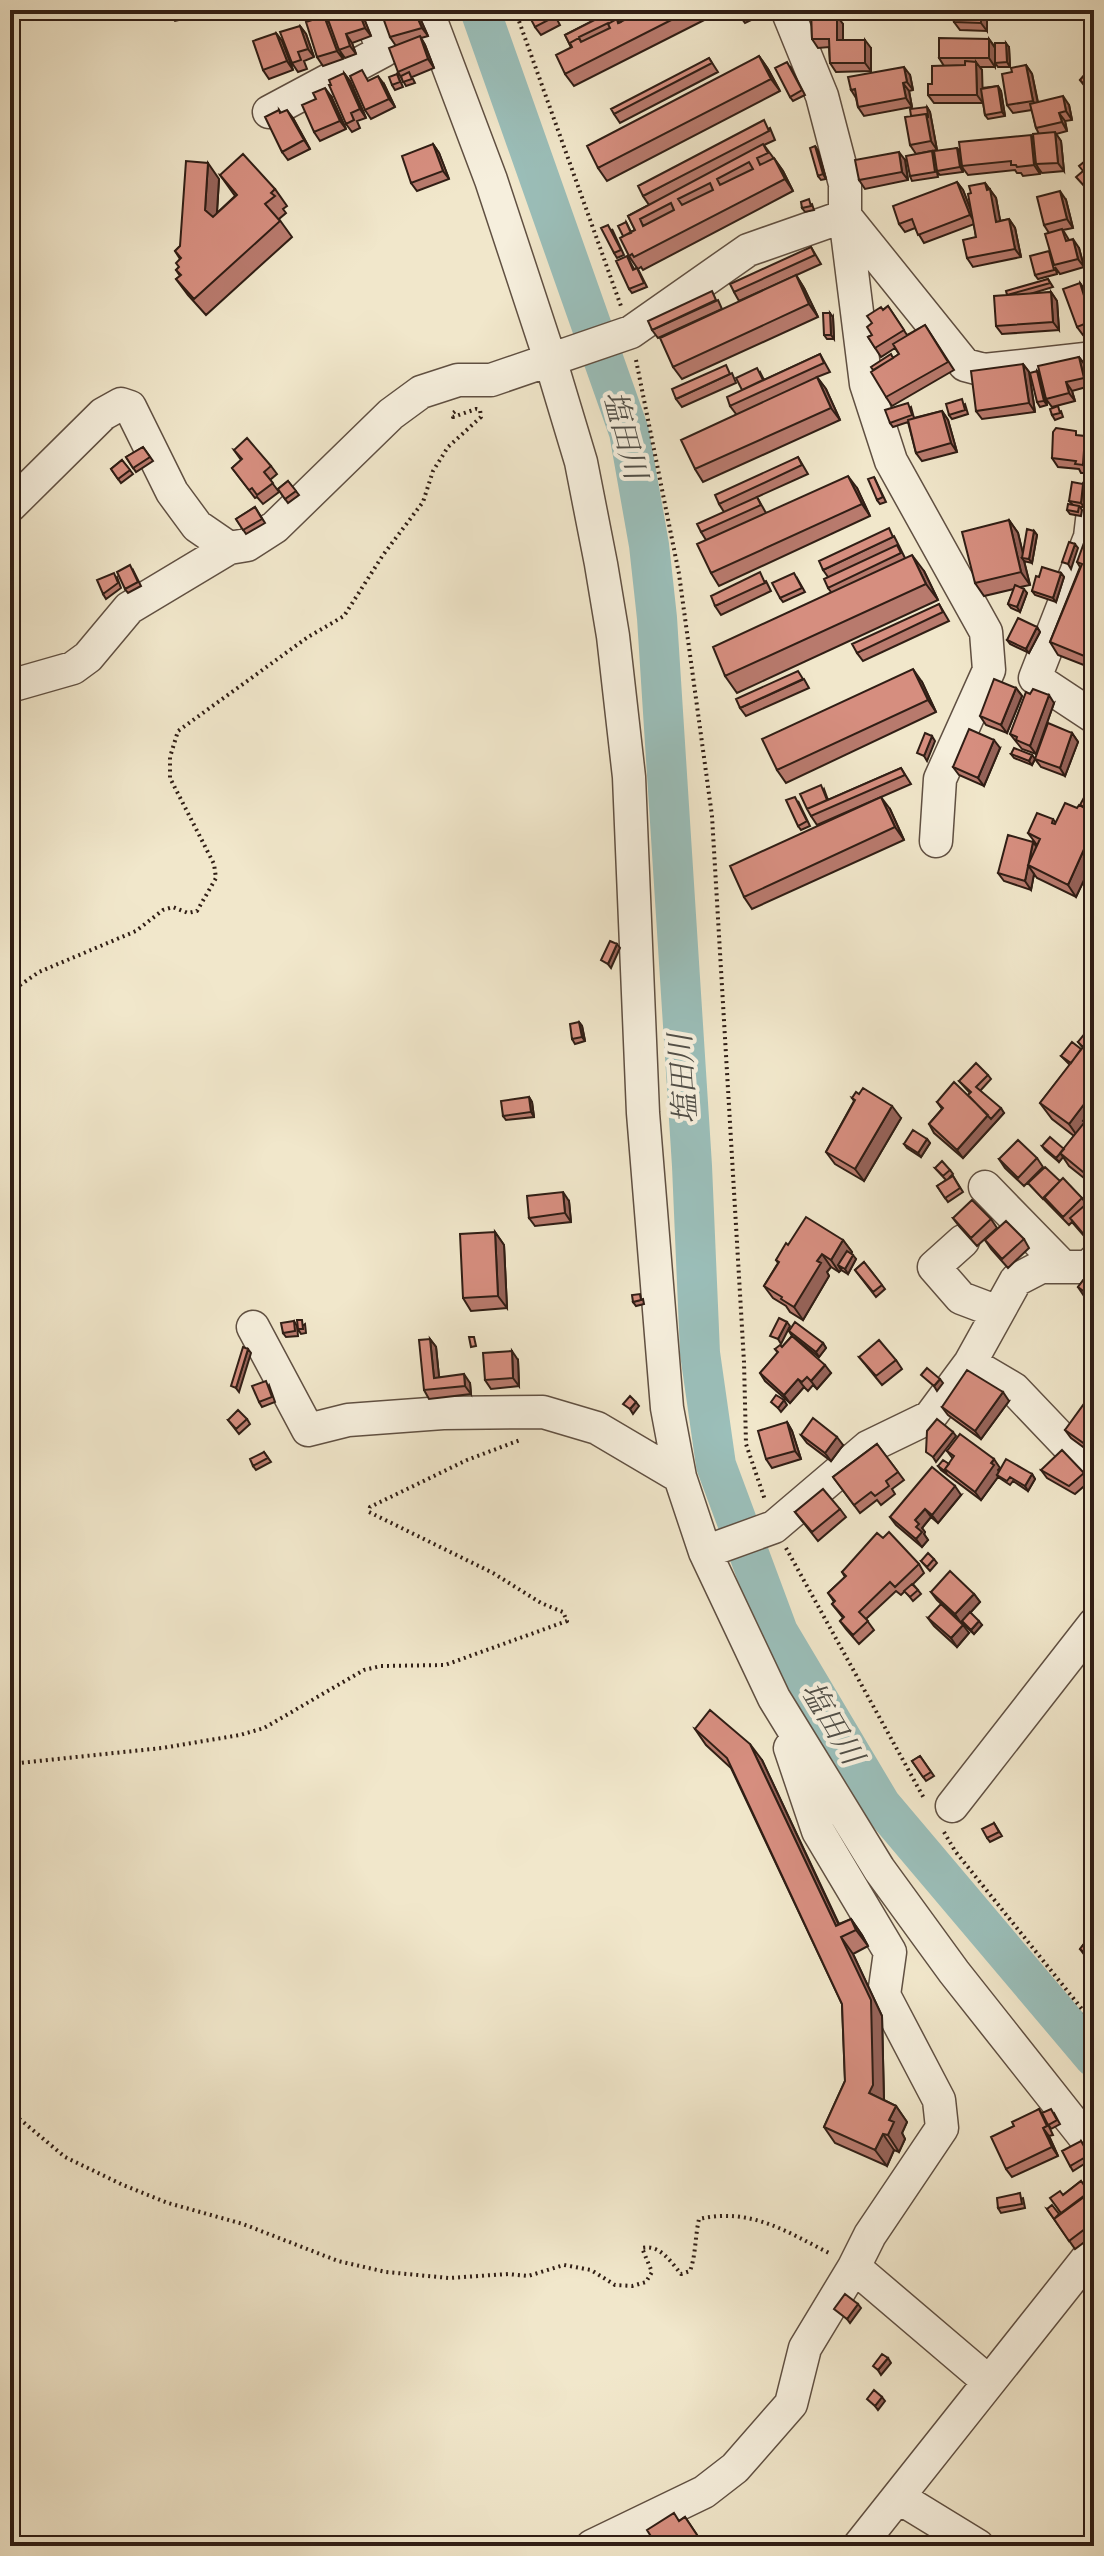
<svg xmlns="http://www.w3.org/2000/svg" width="1104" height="2556" font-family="Vollkorn,'Noto Serif JP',serif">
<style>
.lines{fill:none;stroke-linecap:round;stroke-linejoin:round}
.river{stroke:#9bbfba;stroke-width:40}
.minor-casing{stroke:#605042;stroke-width:35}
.path{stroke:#301e15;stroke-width:4;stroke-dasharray:2 4;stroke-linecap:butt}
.minor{stroke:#f6efdd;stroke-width:32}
.wall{fill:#b87a6d;stroke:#301e15;stroke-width:2}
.shaded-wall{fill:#966359;stroke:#301e15;stroke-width:2}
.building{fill:#d68e7f;stroke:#301e15;stroke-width:2;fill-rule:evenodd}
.labels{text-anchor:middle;stroke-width:8;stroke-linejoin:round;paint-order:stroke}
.water-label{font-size:30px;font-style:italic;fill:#504e47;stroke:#f6efdd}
</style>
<rect width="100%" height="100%" fill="#f1e7cb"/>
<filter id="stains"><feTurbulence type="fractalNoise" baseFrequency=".0025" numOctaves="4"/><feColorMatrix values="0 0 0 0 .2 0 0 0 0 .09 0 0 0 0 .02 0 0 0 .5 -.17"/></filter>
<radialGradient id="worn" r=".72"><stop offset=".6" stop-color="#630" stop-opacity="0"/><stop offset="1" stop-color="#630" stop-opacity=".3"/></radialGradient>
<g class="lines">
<path class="river" d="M 480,10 L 629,432 L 649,545 L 657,618 L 692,1166 L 700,1353 L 716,1465 L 778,1632 L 881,1805 L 1094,2057"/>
<defs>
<path id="minor" d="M 427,10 L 491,180 L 550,359 L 581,462 L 601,564 L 613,636 L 629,777 L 643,1113 L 667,1408 L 680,1477 L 705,1552 L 774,1698 L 879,1869 L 954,1972 L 1094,2149
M 787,10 L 822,96 L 845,184 L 845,216 L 866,384 L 891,461 L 986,632 L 989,670 L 940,779 L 936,841
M 269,112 L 383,51 L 368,10
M 845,216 L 965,365 L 984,370 L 1094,358
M 1094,503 L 1090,537 L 1035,678 L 1094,717
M 10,506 L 103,414 L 121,404 L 130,407 L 172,492 L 197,526 L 229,548 L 247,545 L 275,527 L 391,414 L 421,392 L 458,380 L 491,380 L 631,332 L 748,250 L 845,216
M 10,686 L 73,668 L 88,657 L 129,608 L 229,548
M 985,1187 L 1063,1267
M 963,1241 L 934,1267 L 961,1298 L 998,1312
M 253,1327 L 308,1430 L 348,1420 L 443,1413 L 543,1412 L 597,1428 L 680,1477
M 970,1363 L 1016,1280 L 1041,1267 L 1088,1267 L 1094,1261
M 705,1552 L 774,1527 L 868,1447 L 930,1417 L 970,1363 L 1014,1389 L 1094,1473
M 790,1748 L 818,1831 L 890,1952 L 884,1995 L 939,2100 L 942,2128 L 870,2235 L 854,2267 L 989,2382
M 952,1806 L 1094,1624
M 898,2497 L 978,2546
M 592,2546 L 704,2492 L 735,2468 L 791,2404 L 805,2348 L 854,2267
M 859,2546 L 1094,2250"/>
</defs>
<use href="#minor" class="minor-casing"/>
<path class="path" d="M 515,10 L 622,309
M 636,360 L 679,574 L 712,816 L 744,1362 L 746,1444 L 765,1500
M 10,992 L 39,972 L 136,931 L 163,910 L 173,907 L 188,913 L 197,911 L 216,878 L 214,864 L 170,778 L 170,757 L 178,731 L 308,637 L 344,616 L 383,555 L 423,502 L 433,471 L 448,447 L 481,417 L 480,410 L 476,409 L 453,417 L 453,413 L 457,410
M 786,1548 L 925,1800
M 10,1764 L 162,1748 L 240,1735 L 264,1728 L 364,1670 L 381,1666 L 445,1665 L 567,1621 L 563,1612 L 541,1603 L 493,1573 L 369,1512 L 370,1507 L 467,1460 L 520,1440
M 944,1832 L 955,1851 L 1094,2024
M 10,2111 L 65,2157 L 123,2185 L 168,2203 L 243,2224 L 338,2261 L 386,2272 L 449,2278 L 508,2274 L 528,2276 L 564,2265 L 591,2270 L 615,2285 L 632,2286 L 646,2282 L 652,2272 L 642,2248 C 660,2244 671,2262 681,2274 L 690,2271 C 696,2255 695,2236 699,2219 C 751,2207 787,2232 831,2254"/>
<use href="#minor" class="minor"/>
</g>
<path class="wall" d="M 187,10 L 188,18 L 175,21 L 172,17 Z
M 327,10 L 348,10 L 363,16 L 371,36 L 352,43 L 356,54 L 345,58 L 340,51 L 343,59 L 323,66 L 317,57 L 324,16 L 330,24 Z
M 416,10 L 428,36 L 421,38 L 425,45 L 434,68 L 412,77 L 415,83 L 406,86 L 398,72 L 396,46 L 390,37 Z
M 552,10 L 560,25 L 541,35 L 535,27 Z
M 614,10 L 724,10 L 574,86 L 565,74 L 571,47 L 565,35 Z
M 742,10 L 772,10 L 745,23 L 742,19 Z
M 811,10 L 869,10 L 869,17 L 838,18 L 843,24 L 843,40 L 871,48 L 871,71 L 836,72 L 830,63 L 829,47 L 818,48 L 812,39 Z
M 987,10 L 987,31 L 960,30 L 954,22 Z
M 300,26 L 306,34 L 314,57 L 304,61 L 307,69 L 298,72 L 292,63 Z
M 276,33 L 282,41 L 293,70 L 269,79 L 263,70 Z
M 989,39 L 995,47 L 1009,47 L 1010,67 L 998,67 L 995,63 L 995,67 L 980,67 L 982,70 L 982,88 L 998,86 L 1001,91 L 1005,116 L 988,119 L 985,115 L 982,95 L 983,103 L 934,103 L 928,95 L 932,84 L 944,66 L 939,58 Z
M 759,56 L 768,69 L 780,91 L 607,181 L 598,168 Z
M 709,58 L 718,72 L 620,123 L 614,114 Z
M 1094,64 L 1094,98 L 1080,80 Z
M 1026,65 L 1032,74 L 1038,102 L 1069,105 L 1072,120 L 1065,121 L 1067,131 L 1056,134 L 1061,141 L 1064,171 L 1042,173 L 1039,169 L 1040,174 L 1023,176 L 1021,173 L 1017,173 L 1015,170 L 968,175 L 962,167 L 963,172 L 940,175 L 937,172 L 938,177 L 912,181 L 910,176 L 932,151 L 935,155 L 957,148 L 960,152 L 1034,139 L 1039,134 L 1036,128 L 1032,110 L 1013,113 L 1007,105 L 1012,72 Z
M 790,66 L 805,95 L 793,101 L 790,97 Z
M 344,73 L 350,81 L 366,118 L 357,121 L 360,128 L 352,132 L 346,124 Z
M 397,74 L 403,87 L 395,90 L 392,85 Z
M 910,75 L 913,90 L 909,91 L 912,107 L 864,116 L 858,107 L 856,98 L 851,90 Z
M 384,84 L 395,107 L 371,119 L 365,110 Z
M 331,96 L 346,129 L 320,141 L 314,132 L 316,99 Z
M 927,107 L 930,112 L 937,150 L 916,154 L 910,145 L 911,116 Z
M 279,110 L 281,113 L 293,118 L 310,149 L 288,160 L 282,152 Z
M 770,128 L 775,140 L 764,145 L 783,171 L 793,191 L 643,270 L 641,267 L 638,269 L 647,287 L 632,293 L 629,289 L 627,256 L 634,269 L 637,268 L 629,256 L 623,236 L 626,222 L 631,232 L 635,230 L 628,216 L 649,205 L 643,196 Z
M 433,144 L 439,153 L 449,179 L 417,191 L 411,183 Z
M 815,146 L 818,151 L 826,179 L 821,180 L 818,176 Z
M 905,160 L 908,180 L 865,189 L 859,180 Z
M 220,175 L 275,189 L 287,206 L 283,209 L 286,213 L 279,219 L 292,237 L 206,315 L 188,295 L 176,279 L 180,276 L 176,270 L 179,267 L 180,259 L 175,251 L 180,246 L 219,179 L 217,213 L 235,196 Z
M 957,182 L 963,190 L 972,213 L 971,193 L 985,183 L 996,198 L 1000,221 L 1009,219 L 1015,228 L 1021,257 L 973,267 L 967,258 L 976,237 L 974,224 L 924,243 L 915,228 L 905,232 L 899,224 Z
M 1066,200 L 1073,228 L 1063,230 L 1069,240 L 1079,248 L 1084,267 L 1060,274 L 1055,267 L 1057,274 L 1038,279 L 1035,275 L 1050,253 L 1049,233 L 1044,225 Z
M 812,204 L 814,210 L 805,212 L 802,208 Z
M 612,229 L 624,255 L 617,258 L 614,253 Z
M 811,247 L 821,264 L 739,301 L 734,292 Z
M 796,275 L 804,288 L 818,317 L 682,379 L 673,367 Z
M 1048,279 L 1053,287 L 1030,294 L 1051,292 L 1057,301 L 1059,330 L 1002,334 L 996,326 L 1007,295 Z
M 1080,283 L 1086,292 L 1094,317 L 1094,331 L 1083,335 L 1077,327 Z
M 718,300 L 722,309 L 658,338 L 652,330 Z
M 888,306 L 907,335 L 925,325 L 954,370 L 892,406 L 886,397 L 893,358 L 899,354 L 895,348 L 881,357 L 868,337 L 872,335 L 883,310 Z
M 833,317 L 834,339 L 827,339 L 824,335 Z
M 820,354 L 830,372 L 817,377 L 826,389 L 840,420 L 703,482 L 695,469 L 736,414 L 730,406 L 742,390 L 760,372 L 764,380 Z
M 1079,357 L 1085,365 L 1090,386 L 1072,391 L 1075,401 L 1052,407 L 1046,399 L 1047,405 L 1040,407 L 1037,402 L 1037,371 L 1040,375 Z
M 1023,364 L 1029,372 L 1035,412 L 982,419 L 976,411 Z
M 732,373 L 736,383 L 682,407 L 676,399 Z
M 965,404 L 968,414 L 952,419 L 949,415 Z
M 911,407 L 914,418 L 942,411 L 948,420 L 957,452 L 922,461 L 916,453 L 908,422 L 893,427 L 890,423 Z
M 1061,411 L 1063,417 L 1055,420 L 1052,415 Z
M 1085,436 L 1091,444 L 1089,473 L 1081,473 L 1079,469 L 1058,467 L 1052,458 Z
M 143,447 L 153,461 L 136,472 L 126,457 Z
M 234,450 L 271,466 L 277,474 L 270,480 L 279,492 L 263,504 L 257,497 L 255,498 L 232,468 L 241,460 Z
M 798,457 L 808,474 L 757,497 L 766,513 L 857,488 L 870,516 L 719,586 L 711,573 L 706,540 L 701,532 L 724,512 L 719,504 Z
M 122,460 L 133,474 L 121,483 L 111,469 Z
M 874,477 L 886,502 L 880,504 L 877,500 Z
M 288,481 L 299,495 L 288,503 L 278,489 Z
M 1086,488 L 1084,507 L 1080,507 L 1082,510 L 1081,516 L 1070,514 L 1067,510 L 1072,504 L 1069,501 Z
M 255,507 L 265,523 L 246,534 L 236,519 Z
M 1009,520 L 1018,533 L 1023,554 L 1034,531 L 1037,535 L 1032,563 L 1024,561 L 1030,585 L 1020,587 L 1027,593 L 1020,612 L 1011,608 L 1008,604 L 1014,589 L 984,596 L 975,583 Z
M 894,536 L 905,558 L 924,571 L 938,600 L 737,693 L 725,676 L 831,592 L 828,588 L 828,577 L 823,570 Z
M 1094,544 L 1094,669 L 1058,655 L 1050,642 L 1080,567 L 1077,562 Z
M 133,570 L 141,586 L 128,593 L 125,589 Z
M 1061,573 L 1064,577 L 1056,602 L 1035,595 L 1032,591 L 1039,577 Z
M 117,577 L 121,588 L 106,599 L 103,594 Z
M 797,578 L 805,592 L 783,602 L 780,598 Z
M 766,581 L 771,591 L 721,615 L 715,606 Z
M 939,604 L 949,621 L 863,661 L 857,653 Z
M 1037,627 L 1040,632 L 1029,653 L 1010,644 L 1007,640 Z
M 804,679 L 809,688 L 746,716 L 740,708 Z
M 922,682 L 936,712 L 786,783 L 777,770 Z
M 1016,688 L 1022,696 L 1007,733 L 986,725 L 980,716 Z
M 1054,703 L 1036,754 L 1022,749 L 1010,734 Z
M 1072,733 L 1078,742 L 1065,776 L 1041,767 L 1035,759 Z
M 1000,748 L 984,786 L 959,775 L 953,767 Z
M 1011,754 L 1032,755 L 1035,759 L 1032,765 L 1014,758 Z
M 901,768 L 911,784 L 817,825 L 811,816 L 824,789 L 828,800 Z
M 1094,779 L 1094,859 L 1076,897 L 1037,878 L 1034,874 L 1031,890 L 1004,881 L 998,873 L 1037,847 L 1037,845 L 1028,833 L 1053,819 L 1056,823 L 1081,806 Z
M 798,801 L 810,826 L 801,830 L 798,826 Z
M 890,809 L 904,840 L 752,909 L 744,897 Z
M 579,1022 L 582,1026 L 585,1041 L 575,1044 L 572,1039 Z
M 1094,1033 L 1094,1186 L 1069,1166 L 1063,1157 L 1059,1162 L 1045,1150 L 1042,1146 L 1064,1149 L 1074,1136 L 1052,1119 L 1040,1103 L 1070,1065 L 1061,1056 L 1081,1049 L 1083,1048 L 1078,1042 L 1092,1036 Z
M 988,1075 L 991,1079 L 980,1091 L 1004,1113 L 963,1158 L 934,1133 L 929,1124 L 942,1109 L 937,1102 L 968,1095 L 970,1093 L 959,1081 Z
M 529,1097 L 532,1102 L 534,1117 L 506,1120 L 503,1116 Z
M 852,1098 L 901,1118 L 864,1181 L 835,1164 L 826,1152 L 854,1101 Z
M 927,1139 L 930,1143 L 921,1157 L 907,1148 L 904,1144 Z
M 1037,1158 L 1043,1167 L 1024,1186 L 1005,1168 L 999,1159 Z
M 935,1168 L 950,1170 L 953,1174 L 949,1178 L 953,1176 L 963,1192 L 948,1202 L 937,1186 L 946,1180 Z
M 1060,1181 L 1082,1198 L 1086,1204 L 1094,1204 L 1094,1241 L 1091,1244 L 1072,1222 L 1069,1225 L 1028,1183 Z
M 569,1201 L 571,1222 L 535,1226 L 529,1218 Z
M 953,1218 L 991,1219 L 997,1228 L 977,1246 L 959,1226 Z
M 495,1232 L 504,1245 L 507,1308 L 471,1311 L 463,1298 Z
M 1024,1239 L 1029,1248 L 1008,1268 L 991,1249 L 985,1240 Z
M 843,1240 L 852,1252 L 851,1254 L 856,1259 L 848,1274 L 841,1270 L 839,1272 L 831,1267 L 827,1272 L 829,1276 L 803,1320 L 790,1312 L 786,1306 L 773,1298 L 764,1286 L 778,1263 L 776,1260 L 788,1245 Z
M 864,1262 L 885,1289 L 876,1297 L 855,1270 Z
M 1094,1266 L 1094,1303 L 1084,1296 L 1078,1287 Z
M 643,1299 L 644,1304 L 636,1306 L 633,1302 Z
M 294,1321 L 297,1326 L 298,1336 L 286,1337 L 283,1333 Z
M 305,1324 L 306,1333 L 301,1334 L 298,1329 Z
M 789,1331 L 823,1343 L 826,1348 L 819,1357 L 794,1337 L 831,1373 L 817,1389 L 813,1385 L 808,1391 L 804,1387 L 790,1403 L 765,1381 L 760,1373 L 778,1353 L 775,1349 L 782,1347 L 792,1336 Z
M 430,1339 L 436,1347 L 439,1377 L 470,1383 L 471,1394 L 429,1399 L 424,1390 Z
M 859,1357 L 896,1360 L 902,1369 L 882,1385 Z
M 518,1360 L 519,1386 L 491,1389 L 485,1380 Z
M 269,1385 L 275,1402 L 262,1407 L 259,1402 Z
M 1009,1401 L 981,1439 L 948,1415 L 942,1407 Z
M 1094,1407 L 1094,1455 L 1071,1438 L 1065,1430 Z
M 247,1419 L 250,1424 L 239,1434 L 228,1420 Z
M 787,1422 L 792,1431 L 801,1459 L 772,1468 L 766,1459 Z
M 801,1435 L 843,1445 L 831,1461 L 807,1443 Z
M 877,1444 L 904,1480 L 892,1489 L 895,1494 L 881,1505 L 877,1500 L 860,1513 L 833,1477 Z
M 947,1451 L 1000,1468 L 999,1471 L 1032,1474 L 1035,1479 L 1028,1491 L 1013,1481 L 1010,1485 L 998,1477 L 981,1500 L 941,1470 L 938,1466 L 949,1464 L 953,1459 Z
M 264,1452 L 271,1462 L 256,1470 L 253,1466 Z
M 1041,1470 L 1084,1473 L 1090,1481 L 1075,1494 L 1047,1478 Z
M 961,1495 L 938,1523 L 931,1517 L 922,1528 L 925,1532 L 924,1534 L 928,1540 L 922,1547 L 896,1525 L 890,1517 Z
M 840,1509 L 846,1517 L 818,1541 L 795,1512 Z
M 883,1538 L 919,1564 L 924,1573 L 913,1584 L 921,1594 L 913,1601 L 905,1591 L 901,1595 L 896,1591 L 866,1619 L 874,1630 L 859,1644 L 846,1629 L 840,1621 L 843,1618 L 832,1604 L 834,1602 L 828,1593 L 845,1577 L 842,1572 Z
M 934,1559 L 937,1563 L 930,1571 L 921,1561 Z
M 931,1592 L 974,1594 L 980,1602 L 970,1613 L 982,1625 L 974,1634 L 937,1600 Z
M 928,1618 L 969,1633 L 957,1647 L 934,1626 Z
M 695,1729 L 762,1760 L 839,1924 L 851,1919 L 862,1935 L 868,1946 L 853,1954 L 882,2016 L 884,2100 L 896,2106 L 907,2122 L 902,2133 L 905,2139 L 899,2152 L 894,2150 L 887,2166 L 835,2143 L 824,2127 L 845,2081 L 842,2004 L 731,1768 L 706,1745 Z
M 920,1756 L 934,1776 L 926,1781 L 912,1761 Z
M 994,1823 L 1002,1836 L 990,1842 L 987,1838 Z
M 1094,1931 L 1094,1964 L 1086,1957 L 1080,1949 Z
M 1039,2109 L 1044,2117 L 1054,2113 L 1060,2124 L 1051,2129 L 1046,2120 L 1053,2135 L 1049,2136 L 1058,2156 L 1012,2177 L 1006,2169 L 1014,2126 Z
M 1081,2141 L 1092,2159 L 1073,2171 L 1070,2166 Z
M 1081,2181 L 1092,2197 L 1087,2200 L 1094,2210 L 1094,2235 L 1075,2249 L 1047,2209 L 1060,2215 L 1062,2214 L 1063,2195 Z
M 1023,2198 L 1025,2208 L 1001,2213 L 998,2208 Z
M 685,2517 L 703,2544 L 699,2546 L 657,2546 L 679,2521 Z"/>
<path class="shaded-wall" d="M 358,10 L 363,16 L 371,36 L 365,28 Z
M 414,10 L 417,11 L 428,36 L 422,28 Z
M 832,10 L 843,24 L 843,49 L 837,40 Z
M 981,10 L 987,10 L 987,31 L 981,23 Z
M 324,16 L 330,24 L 343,59 L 337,51 Z
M 300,26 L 306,34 L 314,57 L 308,49 Z
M 276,33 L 282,41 L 293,70 L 287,61 Z
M 346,34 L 352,43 L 356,54 L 350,46 Z
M 420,36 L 425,45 L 434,68 L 428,59 Z
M 989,39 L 995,48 L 995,67 L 989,58 Z
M 865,40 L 871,48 L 871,71 L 865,63 Z
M 1006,43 L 1009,47 L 1010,67 L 1007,62 Z
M 759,56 L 768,69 L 780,91 L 771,79 Z
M 976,62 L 982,70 L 983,103 L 977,95 Z
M 1026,65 L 1032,74 L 1039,109 L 1033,101 Z
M 904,67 L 910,75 L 913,90 L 907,82 Z
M 344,73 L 350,81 L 366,118 L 360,109 Z
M 378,76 L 384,84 L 395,107 L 389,99 Z
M 903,83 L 909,91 L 912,107 L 906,98 Z
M 998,86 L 1001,91 L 1005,116 L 1002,112 Z
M 325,88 L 331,96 L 346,129 L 340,121 Z
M 1063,96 L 1069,105 L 1072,120 L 1066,111 Z
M 927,107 L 930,112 L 937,150 L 931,141 L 926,114 Z
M 287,110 L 293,118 L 310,149 L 304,140 Z
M 1059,113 L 1065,121 L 1067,131 L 1062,122 Z
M 1055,132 L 1061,141 L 1064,171 L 1058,163 Z
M 1031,135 L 1037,144 L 1036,164 L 1039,169 L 1040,174 L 1034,165 Z
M 433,144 L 439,153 L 449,179 L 443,171 Z
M 815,146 L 818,151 L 826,179 L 823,174 Z
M 957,148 L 960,152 L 963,172 L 960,167 Z
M 899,152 L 905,160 L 908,180 L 902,172 Z
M 774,158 L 783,171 L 793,191 L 785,179 Z
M 208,163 L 219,179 L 216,227 L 205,210 Z
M 957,182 L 963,190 L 976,224 L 970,215 Z
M 985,183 L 996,198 L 1002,230 L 996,222 Z
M 1060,191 L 1066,200 L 1073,228 L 1067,219 Z
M 1009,219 L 1015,228 L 1021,257 L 1015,249 Z
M 1073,239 L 1079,248 L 1084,267 L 1078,259 Z
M 796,275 L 804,288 L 818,317 L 809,304 Z
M 1080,283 L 1086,292 L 1094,317 L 1094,324 L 1092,321 Z
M 1051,292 L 1057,301 L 1059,330 L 1053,322 Z
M 830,313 L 833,317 L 834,339 L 831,335 Z
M 1079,357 L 1085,365 L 1090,386 L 1084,378 Z
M 1023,364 L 1029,372 L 1035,412 L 1029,403 Z
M 1037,371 L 1040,376 L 1047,405 L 1044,401 Z
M 817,377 L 826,389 L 840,420 L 831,408 Z
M 1066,382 L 1072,391 L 1075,401 L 1069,393 Z
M 942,411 L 948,420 L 957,452 L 951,443 Z
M 1085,436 L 1091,444 L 1089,473 L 1083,465 Z
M 848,476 L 857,488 L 870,516 L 862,504 Z
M 1083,484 L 1086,488 L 1084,507 L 1081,503 Z
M 1009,520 L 1018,533 L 1024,558 L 1022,558 L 1024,561 L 1030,585 L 1021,572 Z
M 1034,531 L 1037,535 L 1032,563 L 1029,559 Z
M 1075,544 L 1078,548 L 1071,569 L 1068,564 Z
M 912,555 L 924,571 L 938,600 L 926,584 Z
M 1061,573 L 1064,577 L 1056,602 L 1053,598 Z
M 1024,589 L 1027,593 L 1020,612 L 1017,607 Z
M 1037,627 L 1040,632 L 1029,653 L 1026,649 Z
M 913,669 L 922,682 L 936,712 L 928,700 Z
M 1016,688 L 1022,696 L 1007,733 L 1001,725 Z
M 1049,695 L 1054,703 L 1036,754 L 1030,746 Z
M 1072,733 L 1078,742 L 1065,776 L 1060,768 Z
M 932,736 L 935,741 L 927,761 L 924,756 Z
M 994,740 L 1000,748 L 984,786 L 978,778 Z
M 1032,755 L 1035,759 L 1032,765 L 1029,761 Z
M 881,797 L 890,809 L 904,840 L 895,827 Z
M 1089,838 L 1094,845 L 1094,859 L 1076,897 L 1068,885 Z
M 1033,842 L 1039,850 L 1028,865 L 1034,874 L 1031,890 L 1025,881 Z
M 617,944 L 620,948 L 611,968 L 608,964 Z
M 579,1022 L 582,1026 L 585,1041 L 582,1037 Z
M 1094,1091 L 1094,1122 L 1080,1140 L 1069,1124 Z
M 529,1097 L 532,1102 L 534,1117 L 531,1112 Z
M 892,1106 L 901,1118 L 864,1181 L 855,1169 Z
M 1001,1108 L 1004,1113 L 963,1158 L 957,1150 L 988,1115 Z
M 927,1139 L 930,1143 L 921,1157 L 918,1153 Z
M 1060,1153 L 1063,1157 L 1059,1162 L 1056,1158 Z
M 563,1192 L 569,1201 L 571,1222 L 565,1213 Z
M 495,1232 L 504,1245 L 507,1308 L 498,1296 Z
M 843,1240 L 852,1252 L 842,1268 L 838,1265 L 841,1270 L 839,1272 L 831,1260 Z
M 822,1254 L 831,1267 L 827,1272 L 829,1276 L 803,1320 L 794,1307 L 817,1261 Z
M 853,1255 L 856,1259 L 848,1274 L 845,1269 Z
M 787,1322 L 790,1326 L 781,1344 L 778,1339 Z
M 430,1339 L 436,1347 L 440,1386 L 434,1378 Z
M 823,1343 L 826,1348 L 819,1357 L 816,1352 Z
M 248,1349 L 251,1353 L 239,1392 L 236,1388 Z
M 512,1351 L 518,1360 L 519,1386 L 513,1378 Z
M 825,1365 L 831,1373 L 817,1389 L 811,1381 Z
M 464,1374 L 470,1383 L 471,1394 L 465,1386 Z
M 798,1379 L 804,1387 L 790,1403 L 784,1395 Z
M 940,1379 L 943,1383 L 937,1391 L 934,1386 Z
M 1003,1392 L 1009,1401 L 981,1439 L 975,1431 Z
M 784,1400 L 787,1405 L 781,1412 L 778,1408 Z
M 636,1402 L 639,1406 L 633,1414 L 630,1409 Z
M 787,1422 L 792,1431 L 801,1459 L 795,1451 Z
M 953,1432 L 956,1436 L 936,1462 L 933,1457 Z
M 837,1437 L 843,1445 L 831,1461 L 825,1453 Z
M 1091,1443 L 1094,1447 L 1094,1455 L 1089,1447 Z
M 994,1459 L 1000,1468 L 998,1470 L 1000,1474 L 997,1475 L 998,1477 L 981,1500 L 975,1492 Z
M 1032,1474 L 1035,1479 L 1028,1491 L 1025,1486 Z
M 955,1486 L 961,1495 L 938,1523 L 932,1515 Z
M 925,1509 L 931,1517 L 922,1528 L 925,1532 L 924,1534 L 928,1540 L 922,1547 L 916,1539 L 915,1520 Z
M 974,1594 L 980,1602 L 961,1623 L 955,1614 Z
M 979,1621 L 982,1625 L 974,1634 L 971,1630 Z
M 963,1625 L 969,1633 L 957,1647 L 951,1638 Z
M 750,1744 L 762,1760 L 844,1936 L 836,1926 Z
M 851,1919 L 862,1935 L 868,1946 L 856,1930 Z
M 841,1937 L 853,1954 L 882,2016 L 884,2101 L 869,2093 Z
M 896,2106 L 907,2122 L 902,2133 L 905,2139 L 899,2152 L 888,2135 L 889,2120 Z
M 1043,2128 L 1049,2136 L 1058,2156 L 1052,2147 Z
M 883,2134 L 894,2150 L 887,2166 L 875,2150 Z
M 858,2304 L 861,2308 L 850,2323 L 847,2319 Z
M 888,2358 L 891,2363 L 881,2375 L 878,2370 Z
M 882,2397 L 885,2401 L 878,2410 L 875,2406 Z"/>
<path class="building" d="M 171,10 L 185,10 L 185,14 L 172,17 Z
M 327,10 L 346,10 L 347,12 L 351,10 L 358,10 L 365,28 L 346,34 L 350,46 L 339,50 L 325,11 Z
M 387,10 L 414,10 L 422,28 L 390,37 L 381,12 Z
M 526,10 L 551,10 L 554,17 L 535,27 Z
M 614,10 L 633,10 L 619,17 L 621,22 L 619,23 L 617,19 L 608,24 L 609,25 L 608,23 L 579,37 L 581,42 L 579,38 L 570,43 L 571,47 L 565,35 Z
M 645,10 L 691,10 L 565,74 L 556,55 L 572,47 L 570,43 L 579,38 L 581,42 L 610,28 L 608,24 L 617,19 L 618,23 Z
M 742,10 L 760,10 L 742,19 L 739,11 Z
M 811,10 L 832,10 L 832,16 L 837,16 L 837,40 L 865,40 L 865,63 L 830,63 L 829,39 L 812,39 Z
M 954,10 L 981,10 L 981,23 L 954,22 Z
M 324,16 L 337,51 L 317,57 L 306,22 Z
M 300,26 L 308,49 L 298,52 L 301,60 L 292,63 L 280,32 Z
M 276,33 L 287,61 L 263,70 L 253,41 Z
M 420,36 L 428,59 L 398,72 L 389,48 Z
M 939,38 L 989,39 L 989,58 L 939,58 Z
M 995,43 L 1006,43 L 1007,62 L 995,63 Z
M 759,56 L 771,79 L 598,168 L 587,146 Z
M 709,58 L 712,63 L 614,114 L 611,109 Z
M 965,61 L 976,62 L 977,95 L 928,95 L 928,84 L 932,84 L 932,66 L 965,65 Z
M 787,62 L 802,90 L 790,97 L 775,68 Z
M 1094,64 L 1094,95 L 1080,80 Z
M 1026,65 L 1033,101 L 1007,105 L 1002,74 L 1012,72 L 1011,68 Z
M 904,67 L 907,82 L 903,83 L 906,98 L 858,107 L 855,89 L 851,90 L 848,77 Z
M 362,70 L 368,81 L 378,76 L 389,99 L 365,110 L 350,76 Z
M 409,72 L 412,79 L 403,82 L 401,76 Z
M 344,73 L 360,109 L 351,113 L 354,120 L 346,124 L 329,85 L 331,85 L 329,80 Z
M 397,74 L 400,82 L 392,85 L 389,77 Z
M 998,86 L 1002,112 L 985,115 L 981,89 Z
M 325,88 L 340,121 L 314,132 L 302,105 L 316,99 L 313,93 Z
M 1063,96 L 1066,111 L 1059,113 L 1062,122 L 1036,128 L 1030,104 Z
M 927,107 L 928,116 L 926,114 L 911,116 L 910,109 Z
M 279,110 L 280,113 L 287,110 L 304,140 L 282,152 L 265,117 Z
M 926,114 L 931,141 L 910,145 L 905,117 Z
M 764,120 L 769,131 L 643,196 L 638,186 Z
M 1055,132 L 1058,163 L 1036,164 L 1033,134 Z
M 1031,135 L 1034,165 L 1017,167 L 1016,165 L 1011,165 L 1011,161 L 962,166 L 959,142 Z
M 433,144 L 443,171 L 411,183 L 402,156 Z
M 763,144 L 768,153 L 757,158 L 760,165 L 774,158 L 785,179 L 634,257 L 632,254 L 629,256 L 620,238 L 635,230 L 628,216 ZM 749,162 L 753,169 L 720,185 L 717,179 ZM 710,183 L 713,190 L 682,205 L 678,199 ZM 671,203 L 674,210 L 643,226 L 640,219 Z
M 815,146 L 823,174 L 818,176 L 810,148 Z
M 957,148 L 960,167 L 937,171 L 934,151 Z
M 932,151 L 935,172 L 910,176 L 906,156 Z
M 899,152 L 902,172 L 859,180 L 855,160 Z
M 243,154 L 275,189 L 271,193 L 275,196 L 265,204 L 280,221 L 194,299 L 176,279 L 181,275 L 176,270 L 179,267 L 176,263 L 181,258 L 175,251 L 180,246 L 186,161 L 208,163 L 205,210 L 213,217 L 237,195 L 220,175 Z
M 1089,158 L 1094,164 L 1094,197 L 1076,177 L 1083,171 L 1079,166 Z
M 957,182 L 970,215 L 918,235 L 912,219 L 899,224 L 893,206 Z
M 985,183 L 987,190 L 990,189 L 996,222 L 1009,219 L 1015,249 L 967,258 L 963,240 L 976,237 L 968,194 L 971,193 L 969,186 Z
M 1060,191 L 1067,219 L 1044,225 L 1037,197 Z
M 809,199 L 811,206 L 802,208 L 801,202 Z
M 626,222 L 631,233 L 623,236 L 618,226 Z
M 608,225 L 621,250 L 614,253 L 601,228 Z
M 1062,229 L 1066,241 L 1073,239 L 1078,259 L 1054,265 L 1045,234 Z
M 811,247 L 815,255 L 734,292 L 730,284 Z
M 1049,251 L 1054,270 L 1035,275 L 1030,256 Z
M 627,256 L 633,270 L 637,268 L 644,283 L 629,289 L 616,261 Z
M 796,275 L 809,304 L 673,367 L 660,338 Z
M 1048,279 L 1050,283 L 1007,295 L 1006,291 Z
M 1080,283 L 1092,321 L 1077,327 L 1063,289 Z
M 712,291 L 716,300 L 652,330 L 648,321 Z
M 1051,292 L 1053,322 L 996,326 L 994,296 Z
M 888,306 L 904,330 L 875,348 L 868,337 L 872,335 L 867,327 L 872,323 L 867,316 L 881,307 L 883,310 Z
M 823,313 L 830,313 L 831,335 L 824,335 Z
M 925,325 L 948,362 L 886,397 L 871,372 L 899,354 L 893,344 Z
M 820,354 L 824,363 L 730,406 L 727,397 Z
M 891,354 L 893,358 L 873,370 L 871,367 Z
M 1079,357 L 1084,378 L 1066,382 L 1069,393 L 1046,399 L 1038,366 Z
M 1023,364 L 1029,403 L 976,411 L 971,371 Z
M 726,365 L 730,374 L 676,399 L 672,389 Z
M 757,368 L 763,380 L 742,390 L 736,378 Z
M 1037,371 L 1044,401 L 1037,402 L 1030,373 Z
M 817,377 L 831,408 L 695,469 L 681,440 Z
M 962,399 L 965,410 L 949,415 L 946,404 Z
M 908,403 L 912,415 L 890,423 L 885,410 Z
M 1058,406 L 1060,413 L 1052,415 L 1050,409 Z
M 942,411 L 951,443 L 916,453 L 908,420 Z
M 1056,428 L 1076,431 L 1076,435 L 1085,436 L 1083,465 L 1075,464 L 1076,461 L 1052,458 L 1053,432 Z
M 247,438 L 271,466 L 264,472 L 273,483 L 257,495 L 252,488 L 249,490 L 232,468 L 242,459 L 234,450 Z
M 143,447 L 150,457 L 133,468 L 126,457 Z
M 798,457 L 802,465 L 719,504 L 715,495 Z
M 122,460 L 130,470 L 118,479 L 111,469 Z
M 848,476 L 862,504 L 711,573 L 697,544 Z
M 874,477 L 883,497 L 877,500 L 868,479 Z
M 288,481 L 296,491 L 285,499 L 278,489 Z
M 1072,482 L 1083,484 L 1081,503 L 1069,501 Z
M 757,497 L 761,505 L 701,532 L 697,524 Z
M 1068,504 L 1079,506 L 1078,512 L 1067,510 Z
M 255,507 L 262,519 L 243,530 L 236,519 Z
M 1009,520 L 1021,572 L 975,583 L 962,532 Z
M 889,528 L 893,537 L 823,570 L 819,561 Z
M 1027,529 L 1034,531 L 1029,559 L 1022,558 Z
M 1085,540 L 1094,544 L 1094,660 L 1050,642 L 1082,564 L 1077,562 Z
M 1069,542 L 1075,544 L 1068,564 L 1062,562 Z
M 897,545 L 901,553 L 828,588 L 824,579 Z
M 912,555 L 926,584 L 725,676 L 713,647 Z
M 130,565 L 138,582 L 125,589 L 117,572 Z
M 1042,567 L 1061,573 L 1053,598 L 1032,591 L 1036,576 L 1039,577 Z
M 760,572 L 765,583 L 715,606 L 711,596 Z
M 114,573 L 118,583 L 103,594 L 97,580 Z
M 794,573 L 802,588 L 780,598 L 772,583 Z
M 1015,585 L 1024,589 L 1017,607 L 1008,604 Z
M 939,604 L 943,612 L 857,653 L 852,644 Z
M 1018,618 L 1037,627 L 1026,649 L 1007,640 Z
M 913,669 L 928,700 L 777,770 L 762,739 Z
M 798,671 L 803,679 L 740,708 L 736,699 Z
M 994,679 L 1016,688 L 1001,725 L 980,716 Z
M 1033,689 L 1049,695 L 1030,746 L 1016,740 L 1017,737 L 1010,734 L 1026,692 L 1030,694 Z
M 1048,723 L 1072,733 L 1060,768 L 1035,759 Z
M 969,729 L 994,740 L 978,778 L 953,767 Z
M 925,733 L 932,736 L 924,756 L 917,753 Z
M 1014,748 L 1032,755 L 1029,761 L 1011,754 Z
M 901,768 L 905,775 L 811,816 L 807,809 Z
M 1094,779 L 1094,812 L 1080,805 Z
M 821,785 L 827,800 L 807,809 L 800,794 Z
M 795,797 L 807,821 L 798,826 L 786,800 Z
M 881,797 L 895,827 L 744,897 L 730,866 Z
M 1065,803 L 1077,808 L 1079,805 L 1086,809 L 1085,812 L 1094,816 L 1094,840 L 1089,838 L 1068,885 L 1028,865 L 1040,839 L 1028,833 L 1037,813 L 1053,819 L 1052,823 L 1055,824 Z
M 1008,835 L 1033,842 L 1025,881 L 998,873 Z
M 610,941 L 617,944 L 608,964 L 601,960 Z
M 579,1022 L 582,1037 L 572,1039 L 570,1024 Z
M 1086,1032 L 1092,1036 L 1083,1047 L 1078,1042 Z
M 1094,1033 L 1094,1091 L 1069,1124 L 1040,1103 Z
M 1072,1042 L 1081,1049 L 1071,1063 L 1061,1056 Z
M 976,1063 L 988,1075 L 976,1087 L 1001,1108 L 991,1119 L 968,1095 L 971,1092 L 959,1081 Z
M 954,1082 L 988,1115 L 957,1150 L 929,1124 L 943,1108 L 937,1102 Z
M 863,1088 L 892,1106 L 855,1169 L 826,1152 L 855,1100 L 852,1098 L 856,1092 L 859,1094 Z
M 529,1097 L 531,1112 L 503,1116 L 501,1101 Z
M 1094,1107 L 1094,1131 L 1083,1121 Z
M 1084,1123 L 1094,1131 L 1094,1181 L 1060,1153 Z
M 913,1130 L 927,1139 L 918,1153 L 904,1144 Z
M 1050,1137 L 1064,1149 L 1056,1158 L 1042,1146 Z
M 1018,1140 L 1037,1158 L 1018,1178 L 999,1159 Z
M 942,1161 L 950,1170 L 943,1176 L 935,1168 Z
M 1045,1167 L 1060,1181 L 1043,1199 L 1028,1183 Z
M 953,1176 L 960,1188 L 945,1198 L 937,1186 Z
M 1063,1178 L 1082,1198 L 1063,1217 L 1044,1197 Z
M 563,1192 L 565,1213 L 529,1218 L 527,1196 Z
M 972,1200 L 991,1219 L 971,1238 L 953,1218 Z
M 1091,1200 L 1094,1204 L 1094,1228 L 1085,1236 L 1070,1218 Z
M 806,1217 L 843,1240 L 831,1260 L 822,1254 L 817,1261 L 821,1263 L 794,1307 L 781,1299 L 782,1297 L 764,1286 L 779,1262 L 776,1260 L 786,1243 L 788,1245 Z
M 1006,1221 L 1024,1239 L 1002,1259 L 985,1240 Z
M 495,1232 L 498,1296 L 463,1298 L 460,1234 Z
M 847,1251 L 853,1255 L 845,1269 L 838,1265 Z
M 864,1262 L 882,1285 L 873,1292 L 855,1270 Z
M 1094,1266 L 1094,1299 L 1078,1287 Z
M 640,1294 L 641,1300 L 633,1302 L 632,1295 Z
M 779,1318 L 787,1322 L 778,1339 L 770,1336 Z
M 297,1320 L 302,1320 L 303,1329 L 298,1329 Z
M 294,1321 L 295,1331 L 283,1333 L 281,1323 Z
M 795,1322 L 823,1343 L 816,1352 L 789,1331 Z
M 792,1336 L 825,1365 L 811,1381 L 807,1377 L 802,1382 L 798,1379 L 784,1395 L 760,1373 L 778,1352 L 775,1349 L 780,1345 L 782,1347 Z
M 469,1337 L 474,1337 L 476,1346 L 471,1347 Z
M 430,1339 L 434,1378 L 464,1374 L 465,1386 L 424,1390 L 419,1340 Z
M 879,1340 L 896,1360 L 876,1376 L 859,1357 Z
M 243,1347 L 248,1349 L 236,1388 L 231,1386 Z
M 512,1351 L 513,1378 L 485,1380 L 483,1353 Z
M 927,1368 L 940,1379 L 934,1386 L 921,1375 Z
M 967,1370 L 1003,1392 L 975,1431 L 942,1407 Z
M 266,1381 L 272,1397 L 259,1402 L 252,1386 Z
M 776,1395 L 784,1400 L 778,1408 L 771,1402 Z
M 630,1396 L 636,1402 L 630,1409 L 623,1404 Z
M 1086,1401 L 1094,1407 L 1094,1445 L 1091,1443 L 1089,1447 L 1065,1430 Z
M 238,1410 L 247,1419 L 236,1429 L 228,1420 Z
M 813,1418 L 837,1437 L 825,1453 L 801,1435 Z
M 937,1419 L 953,1432 L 933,1457 L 926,1452 L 927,1431 Z
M 787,1422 L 795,1451 L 766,1459 L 758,1431 Z
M 960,1434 L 994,1459 L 991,1463 L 994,1465 L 975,1492 L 945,1469 L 954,1456 L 947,1451 Z
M 877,1444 L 898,1472 L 886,1481 L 889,1486 L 875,1496 L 871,1492 L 854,1505 L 833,1477 Z
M 1062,1450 L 1084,1473 L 1069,1486 L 1041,1470 Z
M 264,1452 L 268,1458 L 253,1466 L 250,1459 Z
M 1006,1459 L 1032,1474 L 1025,1486 L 1010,1477 L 1007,1481 L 997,1475 Z
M 943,1460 L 949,1464 L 945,1469 L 946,1472 L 938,1466 Z
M 932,1467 L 955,1486 L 932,1515 L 925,1509 L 915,1520 L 919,1524 L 916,1527 L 922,1532 L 916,1539 L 890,1517 Z
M 823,1489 L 840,1509 L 812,1532 L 795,1512 Z
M 889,1532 L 919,1564 L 895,1587 L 890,1582 L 859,1612 L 868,1621 L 853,1635 L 840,1621 L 844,1617 L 832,1604 L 835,1601 L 828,1593 L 846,1576 L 842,1572 L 877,1533 L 883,1538 Z
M 928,1553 L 934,1559 L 927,1567 L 921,1561 Z
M 950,1571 L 974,1594 L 955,1614 L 931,1592 Z
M 912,1584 L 918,1590 L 910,1597 L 904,1591 Z
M 941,1604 L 963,1625 L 951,1638 L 928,1618 Z
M 970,1612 L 979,1621 L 971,1630 L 962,1621 Z
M 710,1710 L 750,1744 L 836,1926 L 851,1919 L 856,1930 L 841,1937 L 871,2000 L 873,2085 L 869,2093 L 896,2106 L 889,2120 L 894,2122 L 888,2135 L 883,2134 L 875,2150 L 824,2127 L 845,2081 L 842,2004 L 727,1758 L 695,1729 Z
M 920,1756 L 931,1772 L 923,1777 L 912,1761 Z
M 994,1823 L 999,1832 L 987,1838 L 982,1829 Z
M 1094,1931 L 1094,1960 L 1080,1949 Z
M 1039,2109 L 1047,2126 L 1043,2128 L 1052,2147 L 1006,2169 L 991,2137 L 1014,2126 L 1012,2122 Z
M 1051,2109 L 1057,2120 L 1048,2125 L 1042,2113 Z
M 1081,2141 L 1089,2155 L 1070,2166 L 1062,2151 Z
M 1081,2181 L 1089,2192 L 1061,2213 L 1050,2198 L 1060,2191 L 1063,2195 Z
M 1020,2193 L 1022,2204 L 998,2208 L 997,2198 Z
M 1084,2197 L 1094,2210 L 1094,2217 L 1092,2218 L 1094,2222 L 1069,2241 L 1054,2219 Z
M 1052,2205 L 1059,2214 L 1054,2219 L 1047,2209 Z
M 845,2294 L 858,2304 L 847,2319 L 834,2309 Z
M 882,2354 L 888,2358 L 878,2370 L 873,2366 Z
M 874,2390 L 882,2397 L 875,2406 L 867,2399 Z
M 674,2513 L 679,2521 L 685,2517 L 697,2535 L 680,2546 L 657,2546 L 647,2530 Z
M 616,2540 L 620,2546 L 605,2546 Z
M 631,2540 L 634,2546 L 621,2546 Z"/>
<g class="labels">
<g class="water-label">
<text transform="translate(625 435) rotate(75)" y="10">塩田川</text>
<text transform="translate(683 1079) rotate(-94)" y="10">塩田川</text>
<text transform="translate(832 1723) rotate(59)" y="10">塩田川</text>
</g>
</g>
<rect width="1104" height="2556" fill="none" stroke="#f1e7cb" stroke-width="40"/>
<rect x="12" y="12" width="1080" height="2532" fill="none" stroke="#301e15" stroke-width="4"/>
<rect x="20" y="20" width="1064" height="2516" fill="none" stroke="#301e15" stroke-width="2"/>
<rect width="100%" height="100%" filter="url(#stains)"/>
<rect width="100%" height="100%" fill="url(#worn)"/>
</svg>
